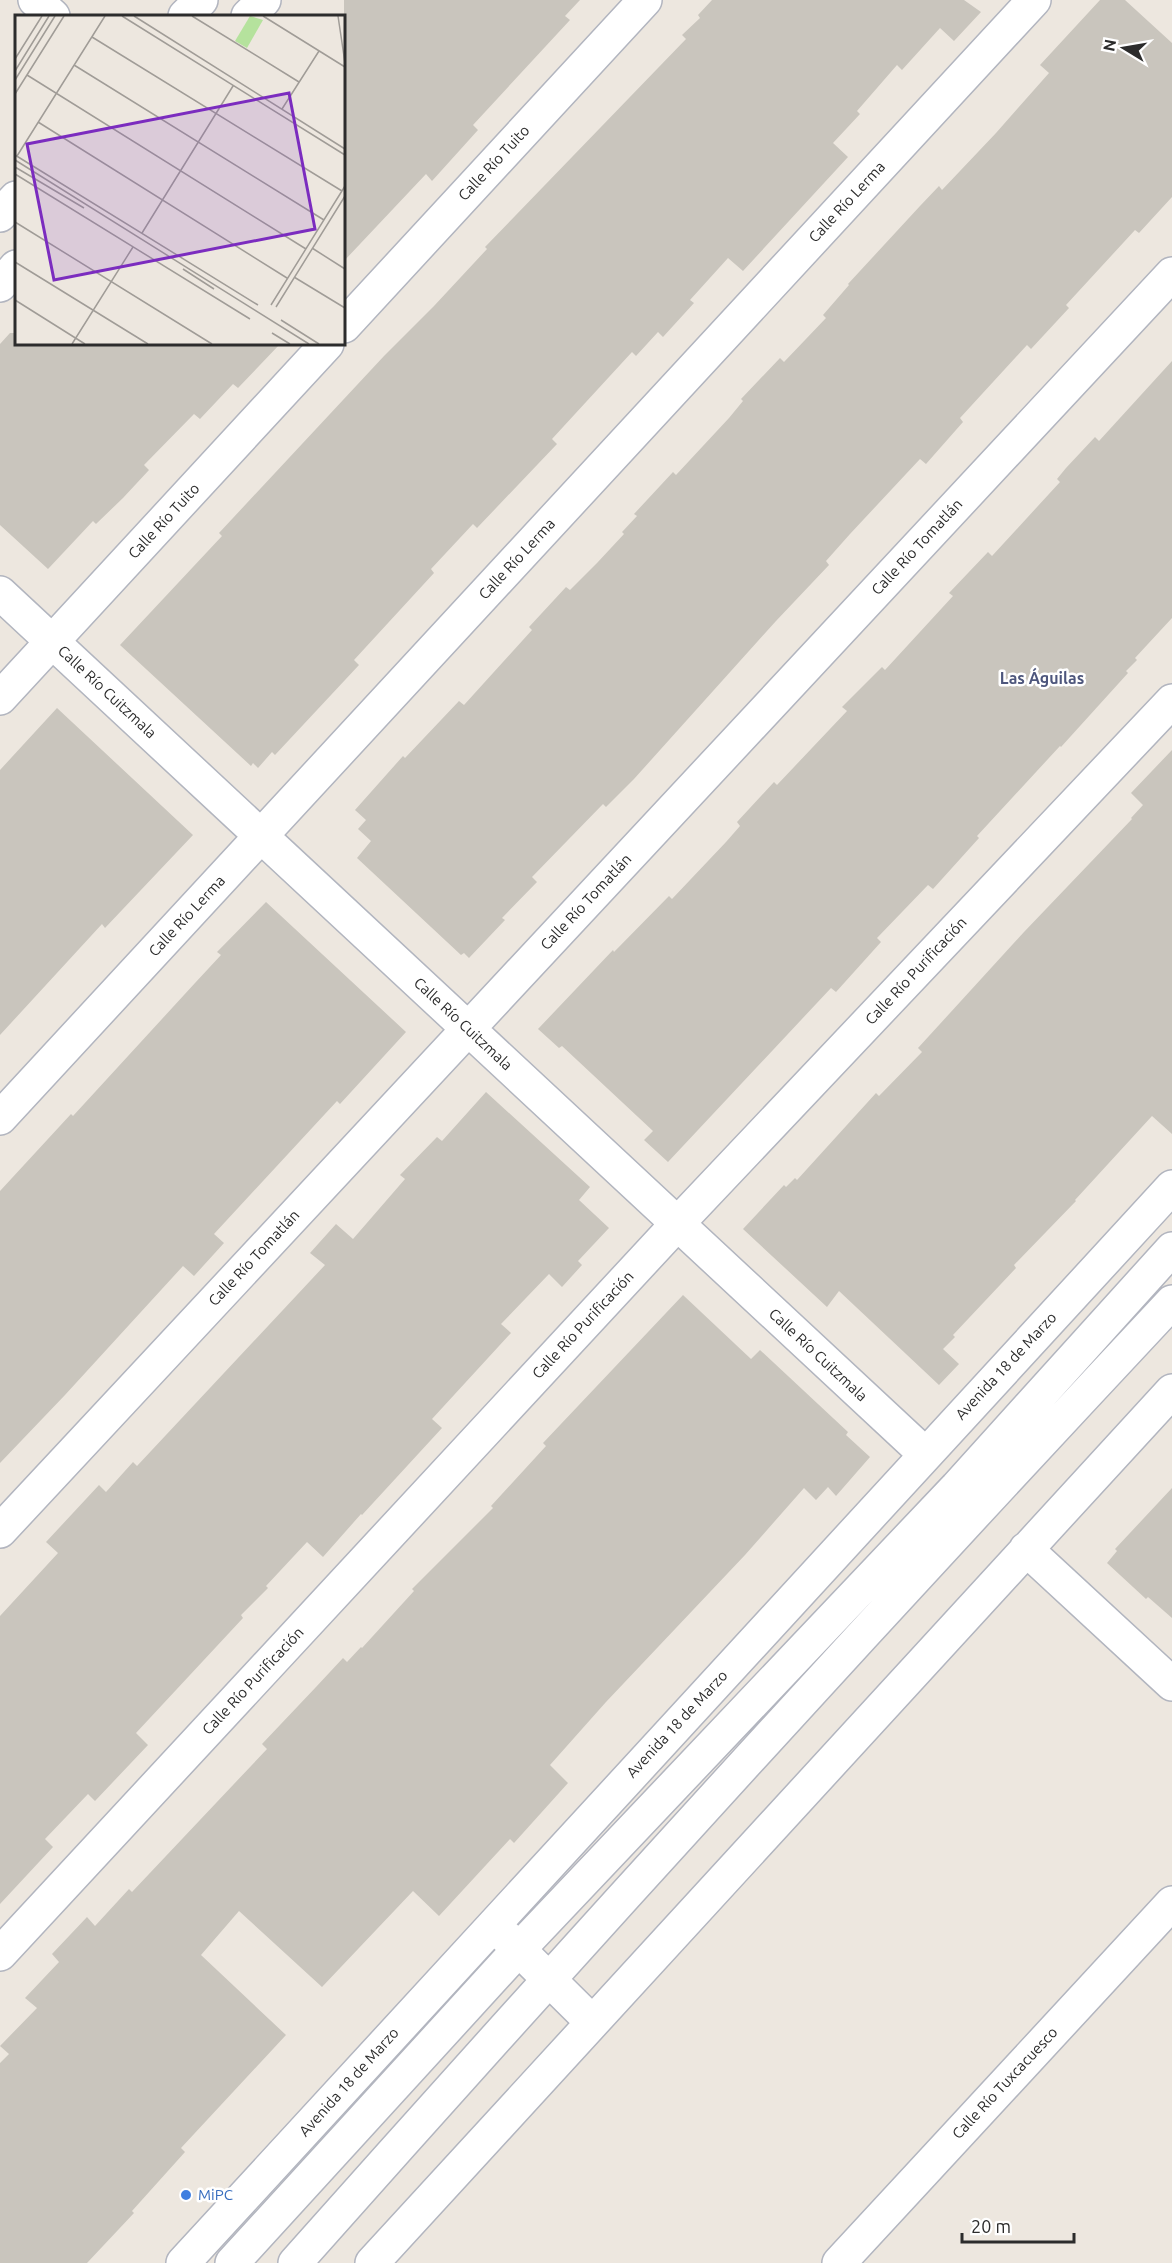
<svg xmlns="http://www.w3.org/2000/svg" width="1172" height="2263" font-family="Ubuntu,sans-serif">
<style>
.building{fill:#c9c5bd}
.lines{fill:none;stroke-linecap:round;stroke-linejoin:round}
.street-casing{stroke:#b2b5bf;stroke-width:36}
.secondary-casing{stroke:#b2b5bf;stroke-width:36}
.street{stroke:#fff;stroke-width:33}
.secondary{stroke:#fff;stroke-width:33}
.shop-dot{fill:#3f7fe0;stroke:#fff;stroke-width:2}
.labels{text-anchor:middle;stroke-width:5;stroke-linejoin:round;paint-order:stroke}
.street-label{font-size:15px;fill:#2c2c2c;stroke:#fff}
.shop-label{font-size:15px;fill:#366cbe;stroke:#fff;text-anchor:start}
.neighbourhood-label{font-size:16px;font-weight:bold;fill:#4d567c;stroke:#fff}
.inset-road{fill:none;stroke:#a09c97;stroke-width:1.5}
.view{fill:#7b2cbf;fill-opacity:0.15;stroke:#7b2cbf;stroke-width:3}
.inset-edge{fill:none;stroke:#2c2c2c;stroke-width:3}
</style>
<rect width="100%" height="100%" fill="#ede7df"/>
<path class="building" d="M 344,0 L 580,0 L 565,16 L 570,20 L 473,125 L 478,130 L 432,181 L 426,174 L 344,261 Z
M 712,0 L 964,0 L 981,12 L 954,41 L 940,28 L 902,70 L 897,65 L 857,111 L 860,114 L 833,143 L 848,157 L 743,271 L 728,258 L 690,300 L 694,303 L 663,337 L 658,332 L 636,356 L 632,352 L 552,439 L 557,444 L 477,528 L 473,524 L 431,569 L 434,573 L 354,660 L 359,665 L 275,755 L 272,752 L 258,768 L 253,763 L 251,766 L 120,645 L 222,536 L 219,533 L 384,356 L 434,306 L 487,249 L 485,247 L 686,39 L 682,35 L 700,18 L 698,15 Z
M 1100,0 L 1125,0 L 1172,43 L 1172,197 L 1139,233 L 1135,230 L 1066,305 L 1069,308 L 1031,349 L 1027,345 L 960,418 L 963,422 L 926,464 L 920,459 L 850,534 L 826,561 L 829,565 L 776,621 L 634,779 L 606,807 L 603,804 L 532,877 L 537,882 L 502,918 L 505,920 L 469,958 L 464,953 L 461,955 L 357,858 L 371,841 L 358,829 L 366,820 L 355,810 L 403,756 L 405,758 L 459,701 L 464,705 L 532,630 L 529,627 L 566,587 L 570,590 L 597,563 L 624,534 L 622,532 L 637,516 L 634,514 L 673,472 L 676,475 L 729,418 L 743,401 L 741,399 L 780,358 L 784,362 L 826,318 L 823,315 L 849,285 L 848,284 L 920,206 L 939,186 L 942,190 L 996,133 L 1049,73 L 1040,65 Z
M 10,333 L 16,333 L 16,344 L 280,344 L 238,388 L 233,384 L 200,419 L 194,414 L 144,465 L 149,470 L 123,498 L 96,524 L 93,521 L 48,569 L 0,525 L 0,344 Z
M 1172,361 L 1172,618 L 1135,658 L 1137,660 L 1126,671 L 1128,673 L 1061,747 L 1060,746 L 977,836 L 979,838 L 933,889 L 928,885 L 877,938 L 881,942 L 836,992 L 831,988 L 668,1162 L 644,1140 L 653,1131 L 562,1046 L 559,1048 L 538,1029 L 613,950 L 614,952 L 669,896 L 672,899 L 726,842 L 740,826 L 737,822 L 774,782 L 777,785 L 847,711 L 842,707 L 882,667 L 885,670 L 953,596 L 949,593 L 988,552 L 992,556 L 1060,482 L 1057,479 L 1066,468 L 1095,437 L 1099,441 Z
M 57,708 L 193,835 L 105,928 L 102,924 L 0,1035 L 0,770 Z
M 1172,750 L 1172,1134 L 1152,1116 L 1075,1200 L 1076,1201 L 1014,1265 L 1016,1268 L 953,1335 L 955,1337 L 943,1349 L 959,1364 L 939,1385 L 839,1291 L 827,1307 L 743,1229 L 784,1185 L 786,1187 L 795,1178 L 797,1180 L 876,1093 L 879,1096 L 922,1052 L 918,1048 L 1024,932 L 1132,819 L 1131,818 L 1143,805 L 1131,793 Z
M 266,902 L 406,1032 L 340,1104 L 337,1101 L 214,1234 L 224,1243 L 194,1276 L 183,1266 L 65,1395 L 0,1463 L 0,1191 L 71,1114 L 73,1116 L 195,983 L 221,955 L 217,952 Z
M 486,1092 L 590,1187 L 579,1200 L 609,1228 L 578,1261 L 582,1265 L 562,1287 L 549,1274 L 501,1324 L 511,1333 L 432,1419 L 442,1428 L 362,1515 L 361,1514 L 323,1557 L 307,1542 L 266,1586 L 268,1588 L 241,1615 L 243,1618 L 136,1733 L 148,1745 L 95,1801 L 88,1794 L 45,1839 L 53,1847 L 0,1904 L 0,1616 L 58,1553 L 46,1542 L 99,1485 L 106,1492 L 133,1462 L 137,1466 L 325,1265 L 310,1253 L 336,1224 L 353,1239 L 405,1179 L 400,1175 L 437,1137 L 442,1141 Z
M 683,1295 L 751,1359 L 760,1350 L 848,1432 L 846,1435 L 870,1457 L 836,1496 L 828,1487 L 816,1500 L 804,1488 L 745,1555 L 606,1702 L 550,1765 L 568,1783 L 514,1843 L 510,1839 L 439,1916 L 413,1891 L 322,1987 L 239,1911 L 201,1955 L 286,2035 L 181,2148 L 185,2152 L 132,2211 L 134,2213 L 87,2263 L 0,2263 L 0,2063 L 9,2054 L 0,2046 L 37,2008 L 25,1998 L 59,1962 L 52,1954 L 87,1917 L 95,1926 L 129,1889 L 132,1892 L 267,1749 L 262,1744 L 316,1687 L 343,1658 L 347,1662 L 361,1647 L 362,1648 L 414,1591 L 412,1589 L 493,1508 L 491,1506 L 546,1446 L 543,1443 Z
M 1172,1488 L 1172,1618 L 1148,1597 L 1146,1599 L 1107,1563 L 1117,1551 L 1115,1549 Z"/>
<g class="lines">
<defs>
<path id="street" d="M 35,0 L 53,16
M 185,16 L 201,0
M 248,16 L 264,0
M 0,215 L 16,198
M 0,285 L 16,267
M 344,326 L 645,0
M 0,593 L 925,1454
M 0,698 L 327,344
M 0,1118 L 1034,0
M 0,1531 L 1172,274
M 1026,1549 L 1172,1684
M 498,1929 L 592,2022
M 0,1954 L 678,1223 L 1172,701
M 183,2263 L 1172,1187
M 372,2263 L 1172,1391
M 839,2263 L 1172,1903"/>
<path id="secondary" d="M 232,2263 L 519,1949 L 957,1487 L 1172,1249
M 295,2263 C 583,1939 875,1619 1172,1302"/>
</defs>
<use href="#street" class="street-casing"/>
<use href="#secondary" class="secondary-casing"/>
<use href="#street" class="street"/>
<use href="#secondary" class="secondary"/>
</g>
<circle class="shop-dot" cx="186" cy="2195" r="6"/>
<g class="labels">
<g class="street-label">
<text transform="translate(494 163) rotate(-47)" y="5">Calle Río Tuito</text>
<text transform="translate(847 202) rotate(-47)" y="5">Calle Río Lerma</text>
<text transform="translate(164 521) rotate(-47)" y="5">Calle Río Tuito</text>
<text transform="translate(917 547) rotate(-47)" y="5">Calle Río Tomatlán</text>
<text transform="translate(517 559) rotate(-47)" y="5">Calle Río Lerma</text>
<text transform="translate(107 692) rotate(43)" y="5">Calle Río Cuitzmala</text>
<text transform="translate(586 902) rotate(-47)" y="5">Calle Río Tomatlán</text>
<text transform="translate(187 916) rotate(-47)" y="5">Calle Río Lerma</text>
<text transform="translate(916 971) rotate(-47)" y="5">Calle Río Purificación</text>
<text transform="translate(463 1024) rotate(43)" y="5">Calle Río Cuitzmala</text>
<text transform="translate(254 1258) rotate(-47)" y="5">Calle Río Tomatlán</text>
<text transform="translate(583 1325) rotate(-47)" y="5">Calle Río Purificación</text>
<text transform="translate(818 1355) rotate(43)" y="5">Calle Río Cuitzmala</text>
<text transform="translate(1006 1366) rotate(-47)" y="5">Avenida 18 de Marzo</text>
<text transform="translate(253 1681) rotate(-47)" y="5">Calle Río Purificación</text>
<text transform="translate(677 1724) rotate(-47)" y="5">Avenida 18 de Marzo</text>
<text transform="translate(349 2082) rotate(-48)" y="5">Avenida 18 de Marzo</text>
<text transform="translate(1005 2083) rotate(-47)" y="5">Calle Río Tuxcacuesco</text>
</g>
<g class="shop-label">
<text x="198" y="2200">MiPC</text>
</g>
<g class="neighbourhood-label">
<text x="1042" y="684">Las Águilas</text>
</g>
</g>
<g transform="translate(15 15)">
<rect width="330" height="330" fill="#ede7df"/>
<path d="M 235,1 L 248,5 L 232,33 L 220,26 Z" fill="#b5e29d"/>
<path class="inset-road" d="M 107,1 L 330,140M 119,1 L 330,134M 177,1 L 284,67M 248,1 L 330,52M 323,1 L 330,48M 77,22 L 327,176M 0,44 L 27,1M 59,50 L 309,205M 0,56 L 34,1M 12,60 L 291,234M 0,65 L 40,1M 0,79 L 49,1M 267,94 L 304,36M 23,107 L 272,263M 0,140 L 243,290M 2,141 L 90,1M 0,145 L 294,329M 0,152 L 69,193M 0,159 L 235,304M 0,207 L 197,329M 127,218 L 218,71M 297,233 L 330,254M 0,247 L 133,329M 168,254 L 199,274M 279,262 L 330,293M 0,285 L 70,329M 256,290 L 330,171M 261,292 L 330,181M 266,305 L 304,329M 257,318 L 275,329M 57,329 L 118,232"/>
<path class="view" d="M 274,78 L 300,214 L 39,265 L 12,129 Z"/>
<rect width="330" height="330" class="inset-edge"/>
</g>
<g transform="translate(1124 48) rotate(281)" stroke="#ffffff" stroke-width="4.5" paint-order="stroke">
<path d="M0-4.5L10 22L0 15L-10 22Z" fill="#2c2c2c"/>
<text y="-9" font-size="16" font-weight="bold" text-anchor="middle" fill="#2c2c2c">N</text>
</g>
<path d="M962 2233v9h112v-9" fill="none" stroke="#2c2c2c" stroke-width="3"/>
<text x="971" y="2233" font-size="18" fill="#2c2c2c" stroke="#ffffff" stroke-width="4.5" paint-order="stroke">20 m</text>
</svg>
